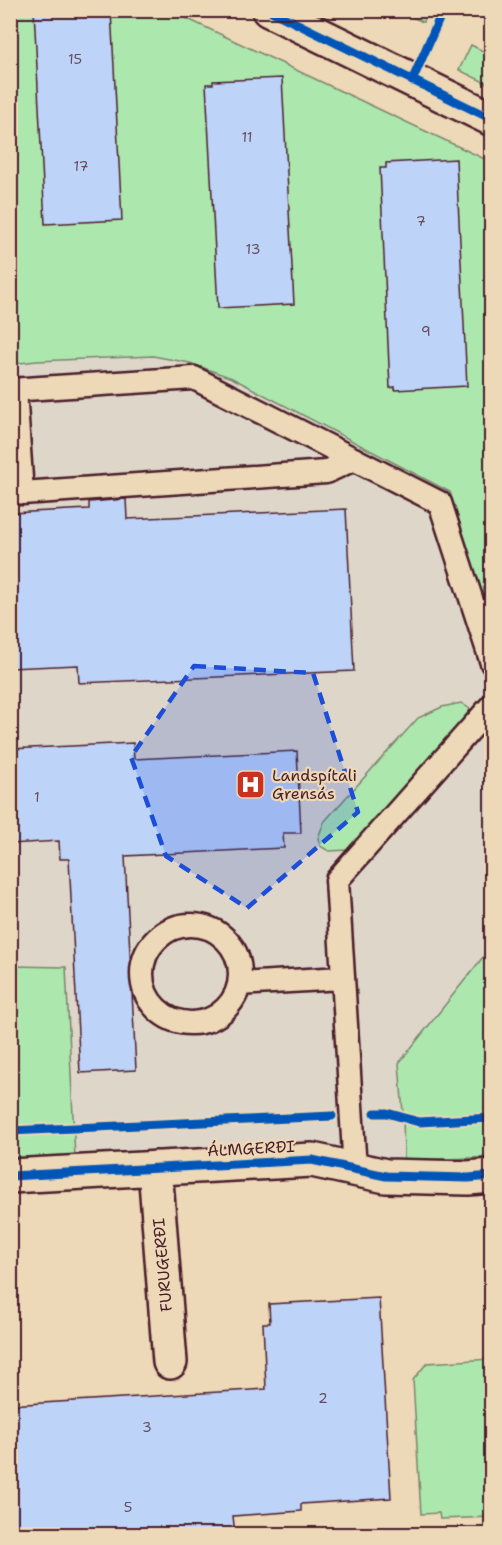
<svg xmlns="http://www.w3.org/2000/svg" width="502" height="1545" font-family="'Shantell Sans',sans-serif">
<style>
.built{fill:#dfd6ca}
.green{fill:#ace8ae;stroke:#7b846c;stroke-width:1.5}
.building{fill:#bed3f8;stroke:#4a1f2b;stroke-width:1.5}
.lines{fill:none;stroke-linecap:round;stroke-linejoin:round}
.service-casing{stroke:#4a1f2b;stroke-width:27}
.minor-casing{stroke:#4a1f2b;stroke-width:38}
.service{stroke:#edd8b7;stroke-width:22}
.minor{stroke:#edd8b7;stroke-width:33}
.cycleway-casing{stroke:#edd8b7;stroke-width:13}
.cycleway{stroke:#0057b8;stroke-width:9}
.marked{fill:#1d4ed8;fill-opacity:0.2;stroke:#1d4ed8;stroke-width:4.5;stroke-dasharray:12 8;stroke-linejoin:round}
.labels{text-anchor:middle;stroke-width:4.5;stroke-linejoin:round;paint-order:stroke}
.number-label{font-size:14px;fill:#674c5e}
.poi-label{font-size:16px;fill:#4a1f2b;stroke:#edd8b7;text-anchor:start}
.street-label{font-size:16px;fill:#4a1f2b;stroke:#edd8b7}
</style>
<rect width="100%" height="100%" fill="#edd8b7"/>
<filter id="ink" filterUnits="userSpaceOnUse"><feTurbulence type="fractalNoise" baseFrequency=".0167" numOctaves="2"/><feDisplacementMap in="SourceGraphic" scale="12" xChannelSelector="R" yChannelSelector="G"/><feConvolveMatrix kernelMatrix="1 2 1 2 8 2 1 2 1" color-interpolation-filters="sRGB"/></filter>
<g filter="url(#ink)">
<path class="built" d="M 153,356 L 190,363 L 232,378 L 450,492 L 491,621 L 491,947 L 399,1063 L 403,1113 L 404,1161 L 75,1159 L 66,967 L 11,966 L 10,364 L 37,361 Z"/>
<path class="green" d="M 10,11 L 171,11 L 491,162 L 491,621 L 450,492 L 232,378 L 190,363 L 153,356 L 37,361 L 11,364 Z
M 399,11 L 428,11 L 423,22 Z
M 471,45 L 491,55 L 491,83 L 488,84 L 459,70 Z
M 461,703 L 470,709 L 467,717 L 348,850 L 329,851 L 320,846 L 318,838 L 324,822 L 418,718 L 442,707 Z
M 491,947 L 491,1157 L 404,1161 L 403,1113 L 399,1063 Z
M 11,966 L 66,967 L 75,1159 L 11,1163 Z
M 491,1359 L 491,1517 L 440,1519 L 439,1513 L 421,1514 L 413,1380 L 427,1363 Z"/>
<path class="building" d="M 34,10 L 111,10 L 122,220 L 45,224 Z
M 282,78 L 294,304 L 218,308 L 206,84 L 213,84 L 213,81 Z
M 456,159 L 467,386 L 395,390 L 395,387 L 390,388 L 380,168 L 386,168 L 386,163 Z
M 126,499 L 127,519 L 346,509 L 354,671 L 79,683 L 78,665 L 10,668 L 10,513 L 89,509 L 89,502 Z
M 133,743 L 134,759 L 297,751 L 301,833 L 283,833 L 284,848 L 125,856 L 136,1070 L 80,1073 L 69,859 L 60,859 L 59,841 L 10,844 L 10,749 Z
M 379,1298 L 391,1498 L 301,1504 L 301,1511 L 233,1516 L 235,1534 L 69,1534 L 68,1531 L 10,1534 L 10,1405 L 266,1389 L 263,1323 L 270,1323 L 269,1304 Z"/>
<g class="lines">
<defs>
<path id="service" d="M 10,390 L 194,378 L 440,503 L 492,663
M 15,390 L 22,493 L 326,472 L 354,459
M142 974a49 49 0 1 1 98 0a49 49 0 1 1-98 0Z
M 239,984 L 342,978
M 355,1170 L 337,880 L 492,705"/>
<path id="minor" d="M 269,10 L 492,119
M 155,1168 L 170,1362
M 10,1176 L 312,1160 L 386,1176 L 468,1178 L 492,1176"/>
</defs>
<use href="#service" class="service-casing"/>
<use href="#minor" class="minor-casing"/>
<use href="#service" class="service"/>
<use href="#minor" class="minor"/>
<defs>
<path id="cycleway" d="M 269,10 L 492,119
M 412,81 L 443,10
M 375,1113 L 387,1113 L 419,1122 L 492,1118
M 10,1131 L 332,1116
M 10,1176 L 312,1160 L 386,1176 L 468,1178 L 492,1176"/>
</defs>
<use href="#cycleway" class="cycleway-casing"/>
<use href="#cycleway" class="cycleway"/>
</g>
</g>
<path class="marked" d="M 194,666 L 313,673 L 358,812 L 247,908 L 166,856 L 131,757 Z"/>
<defs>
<symbol id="hospital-square" viewBox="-11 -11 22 22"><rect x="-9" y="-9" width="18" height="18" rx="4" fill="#c8321e" stroke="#edd8b7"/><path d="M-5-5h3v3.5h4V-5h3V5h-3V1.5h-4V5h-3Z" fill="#fff"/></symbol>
</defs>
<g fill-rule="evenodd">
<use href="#hospital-square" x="234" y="768" width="33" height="33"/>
</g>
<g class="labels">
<g class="number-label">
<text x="75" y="64">15</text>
<text x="247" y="142">11</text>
<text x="81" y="171">17</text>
<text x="421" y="226">7</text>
<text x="253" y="254">13</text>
<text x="426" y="336">9</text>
<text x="37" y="802">1</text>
<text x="323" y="1403">2</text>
<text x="147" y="1432">3</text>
<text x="128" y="1512">5</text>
</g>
<g class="poi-label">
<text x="272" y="781">Landspítali<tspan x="272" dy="18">Grensás</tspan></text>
</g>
<g class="street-label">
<text transform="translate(251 1148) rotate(-3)" y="6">ÁLMGERÐI</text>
<text transform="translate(162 1265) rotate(-95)" y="6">FURUGERÐI</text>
</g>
</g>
<rect width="502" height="1545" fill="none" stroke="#edd8b7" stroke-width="36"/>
<rect x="18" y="18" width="466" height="1509" fill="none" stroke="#4a1f2b" stroke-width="2" filter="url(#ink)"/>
</svg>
